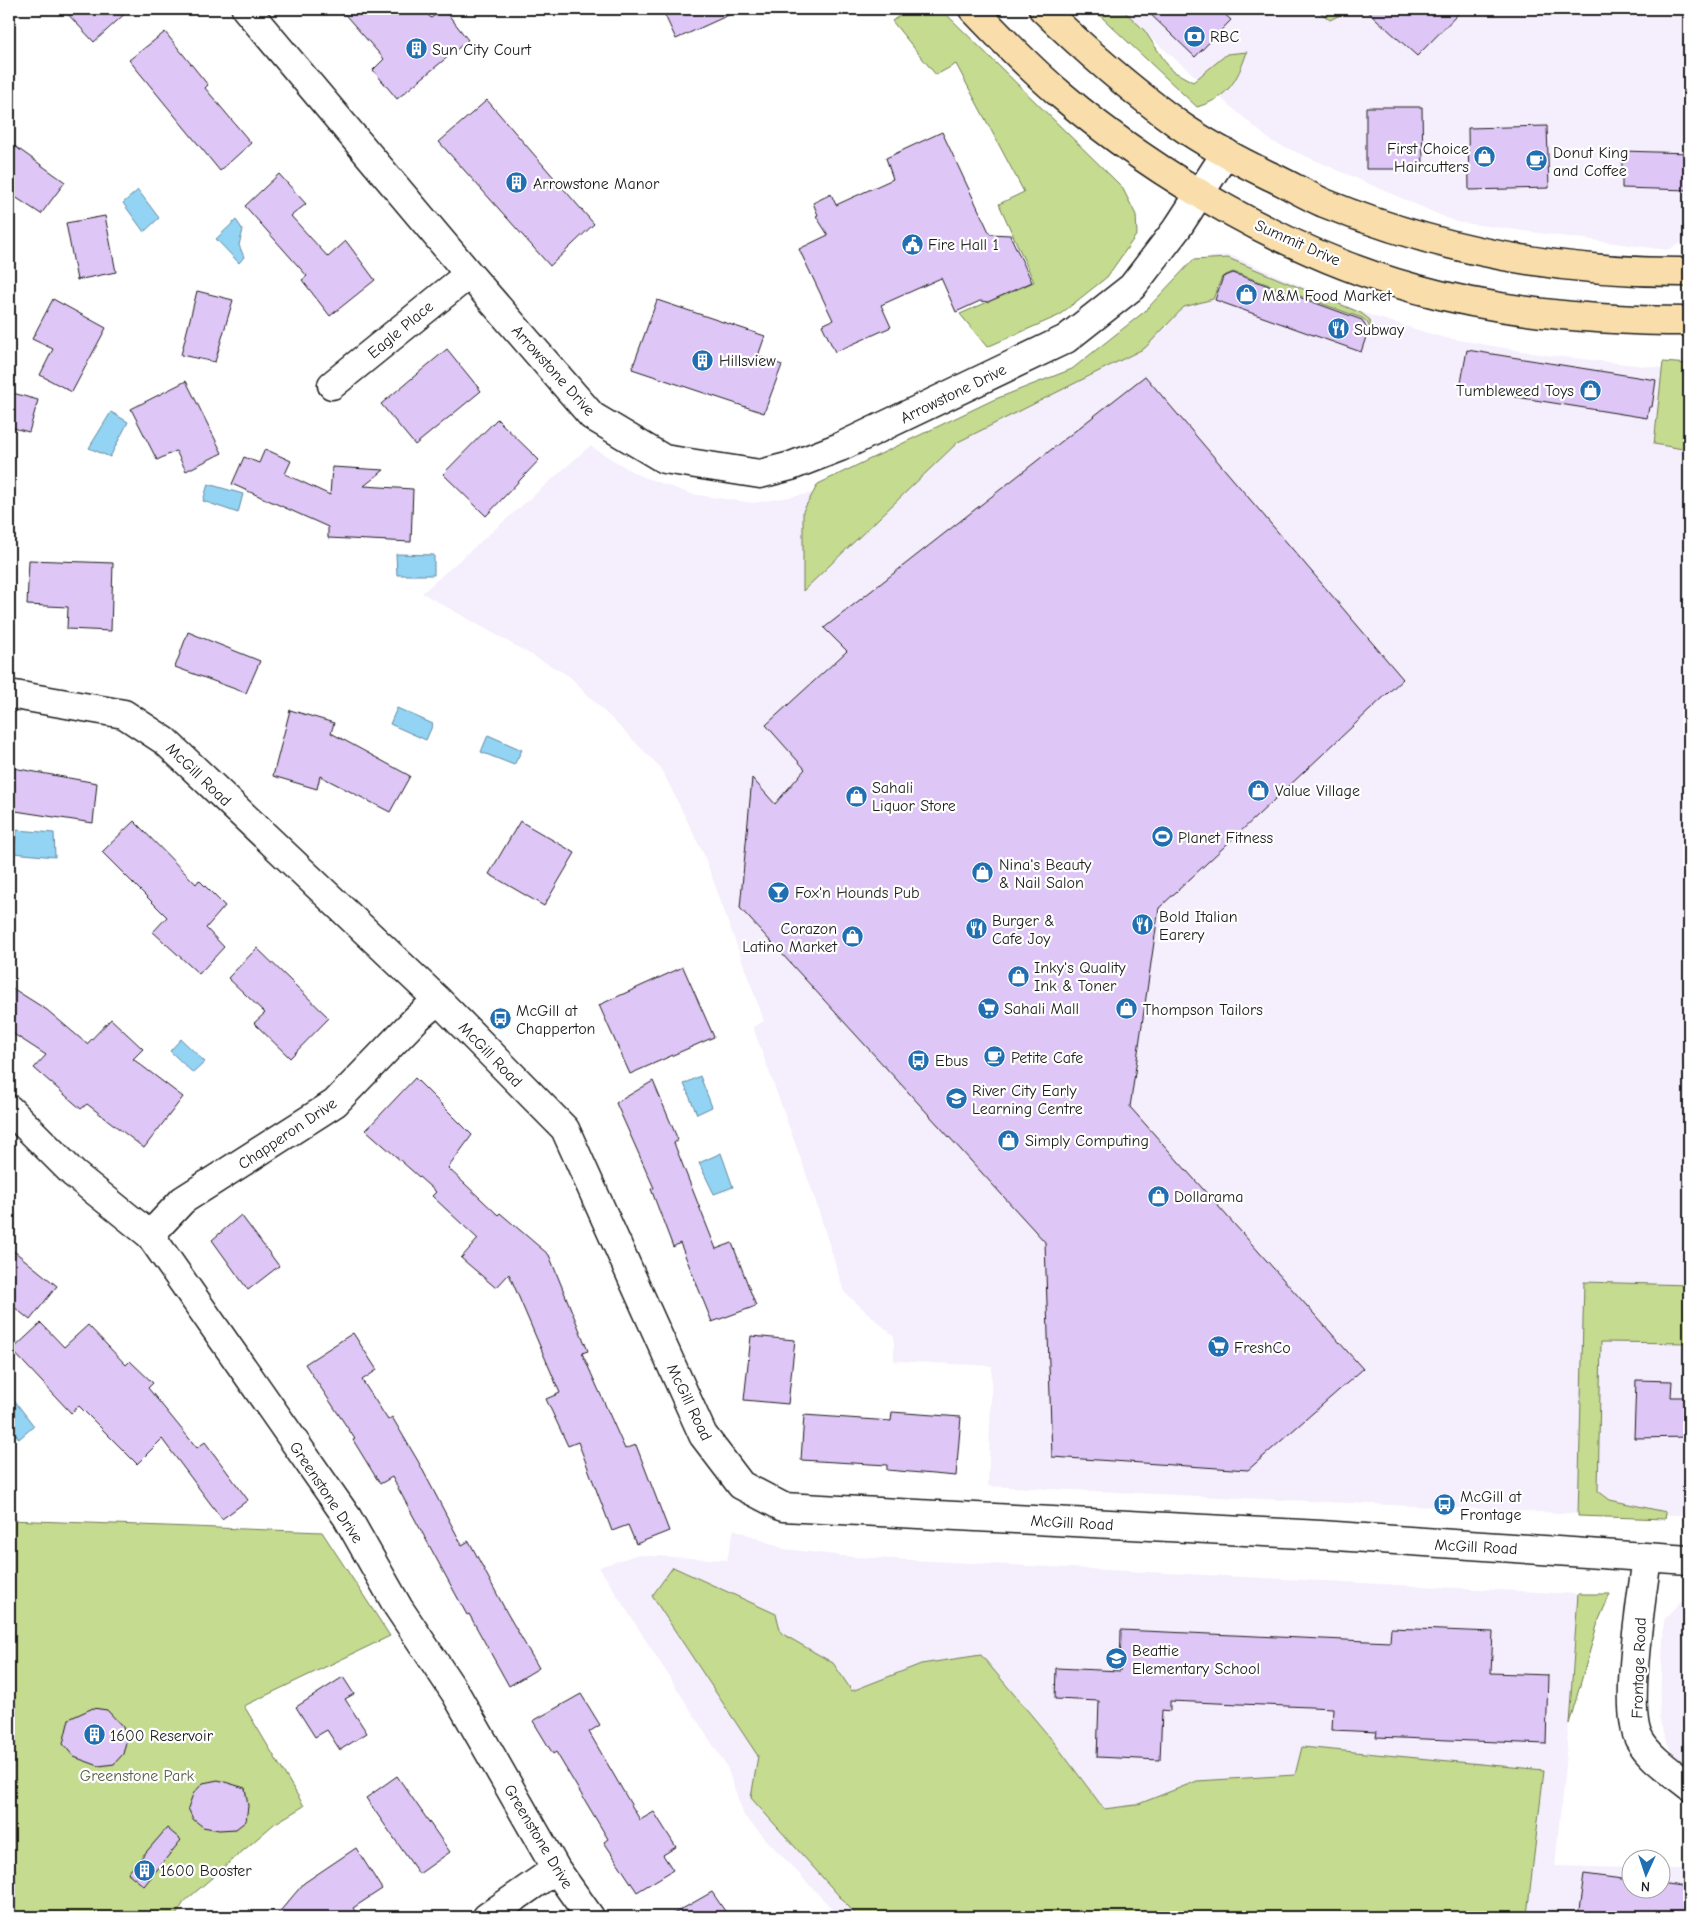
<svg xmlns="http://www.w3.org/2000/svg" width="1698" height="1926" font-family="'Comic Neue',sans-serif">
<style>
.built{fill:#f5eefc}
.green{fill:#c5db90;stroke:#707c56}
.water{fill:#93d3f4;stroke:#638a9e}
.building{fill:#dec6f6;stroke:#1c1c1c}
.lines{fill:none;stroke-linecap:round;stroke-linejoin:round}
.minor-casing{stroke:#1c1c1c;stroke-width:31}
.major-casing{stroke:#1c1c1c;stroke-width:31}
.minor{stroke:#fff;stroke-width:28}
.major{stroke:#f9deab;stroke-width:28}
.labels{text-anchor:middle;stroke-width:4.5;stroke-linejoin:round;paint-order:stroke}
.poi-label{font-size:16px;fill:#1c1c1c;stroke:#fff;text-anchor:start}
.street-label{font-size:16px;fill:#1c1c1c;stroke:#fff}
.park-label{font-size:16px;fill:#575f45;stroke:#fff}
</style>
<rect width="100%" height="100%" fill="#fff"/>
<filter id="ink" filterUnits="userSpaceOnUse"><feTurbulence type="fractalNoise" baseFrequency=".02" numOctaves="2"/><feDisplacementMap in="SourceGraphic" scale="10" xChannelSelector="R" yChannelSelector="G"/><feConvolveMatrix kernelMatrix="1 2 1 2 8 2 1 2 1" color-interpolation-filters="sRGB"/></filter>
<g filter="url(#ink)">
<path class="built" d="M 1117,9 L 1689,9 L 1689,239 L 1667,250 L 1456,222 L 1271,141 Z
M 1230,255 L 1369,315 L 1441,337 L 1545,355 L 1689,371 L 1689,1515 L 1583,1514 L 988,1486 L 992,1366 L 894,1361 L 894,1336 L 844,1292 L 814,1196 L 753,1027 L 764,1021 L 704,855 L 661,768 L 569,676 L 422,593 L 590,446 L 638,475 L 691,494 L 753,503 L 832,490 L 1051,388 L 1182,292 L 1211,257 Z
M 734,1529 L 784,1549 L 852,1557 L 1578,1594 L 1569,1724 L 1555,1866 L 1630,1868 L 1630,1888 L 1660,1888 L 1661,1869 L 1689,1869 L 1689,1917 L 840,1917 L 744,1816 L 727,1767 L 599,1567 L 636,1555 L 727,1560 Z
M 1681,1602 L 1689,1603 L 1689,1765 L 1672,1754 L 1659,1719 L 1664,1620 Z"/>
<path class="green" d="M 908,9 L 941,9 L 1122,187 L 1136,215 L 1137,234 L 1107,277 L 1058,316 L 987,347 L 960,314 L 1034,282 L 999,204 L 1024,192 L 956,64 L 936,75 L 892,21 Z
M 1093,9 L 1122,9 L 1144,30 L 1171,70 L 1193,82 L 1227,54 L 1247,52 C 1237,81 1228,98 1197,107 Z
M 1316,9 L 1352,9 L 1330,20 Z
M 1228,258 L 1361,313 L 1370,320 L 1371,331 L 1367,322 L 1362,318 L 1233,272 L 1222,277 L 1213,299 L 1184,307 L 1145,348 L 958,442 L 803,591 L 803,511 L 818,484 L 993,400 L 1072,369 L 1144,312 L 1193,260 Z
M 1663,362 L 1689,364 L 1689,450 L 1654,444 Z
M 1584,1282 L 1689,1285 L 1689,1343 L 1601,1342 L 1598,1491 L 1610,1500 L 1666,1512 L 1665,1519 L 1578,1516 Z
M 9,1520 L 322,1532 L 390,1636 L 244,1706 L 304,1806 L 274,1824 L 184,1902 L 175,1917 L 9,1917 Z
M 673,1567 L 776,1614 L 781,1633 L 833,1663 L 852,1691 L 921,1664 L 981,1655 L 1053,1741 L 1104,1809 L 1136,1805 L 1197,1781 L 1295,1775 L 1302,1747 L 1544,1770 L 1527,1915 L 1526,1917 L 858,1917 L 751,1798 L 758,1756 L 652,1596 Z
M 1578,1594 L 1610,1594 L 1598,1622 L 1569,1724 Z"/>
<path class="water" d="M 138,190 L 159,218 L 144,232 L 123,203 Z
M 236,220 L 243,230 L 239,245 L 244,257 L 239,263 L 216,239 Z
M 111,412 L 128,422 L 110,457 L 89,448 Z
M 208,484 L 243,494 L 238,513 L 203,501 Z
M 396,554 L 434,555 L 434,575 L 397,575 Z
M 397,708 L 433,724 L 426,740 L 390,724 Z
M 488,735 L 522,750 L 514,765 L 481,752 Z
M 17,830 L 54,833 L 55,857 L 13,853 Z
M 181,1039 L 205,1062 L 193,1073 L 170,1051 Z
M 700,1076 L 712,1107 L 697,1114 L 684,1084 Z
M 721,1153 L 733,1187 L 714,1194 L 699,1163 Z
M 14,1400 L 34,1426 L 19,1439 L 9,1425 L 9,1405 Z"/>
<path class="building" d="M 63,9 L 130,9 L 94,42 Z
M 340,9 L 422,9 L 431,18 L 444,9 L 468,40 L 397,99 L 373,70 L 384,59 Z
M 662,9 L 742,9 L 676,39 Z
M 1145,9 L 1219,9 L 1231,20 L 1195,57 Z
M 1365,9 L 1463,9 L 1417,56 Z
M 165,32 L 208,85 L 205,88 L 251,143 L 220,171 L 129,60 Z
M 487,100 L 594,224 L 550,266 L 439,142 Z
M 1366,107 L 1422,107 L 1423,169 L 1366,169 Z
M 1547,126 L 1549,188 L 1469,190 L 1468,128 Z
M 942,132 L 990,234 L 1010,235 L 1032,282 L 988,302 L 980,301 L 956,312 L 941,278 L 881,305 L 891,327 L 835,352 L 822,325 L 833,320 L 799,249 L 828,235 L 816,216 L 818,215 L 813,203 L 831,194 L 836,205 L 893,179 L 886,158 Z
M 9,142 L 65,182 L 41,214 L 9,193 Z
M 1622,151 L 1689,153 L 1689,190 L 1622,188 Z
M 279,174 L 306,204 L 291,216 L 328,257 L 346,241 L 375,280 L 330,316 L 302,280 L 307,276 L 245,206 Z
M 105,216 L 116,272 L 77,280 L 66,223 Z
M 1233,273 L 1362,320 L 1368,331 L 1361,352 L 1215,300 L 1223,277 Z
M 197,291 L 233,300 L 215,362 L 181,355 Z
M 53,299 L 106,328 L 72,392 L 40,375 L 53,349 L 32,339 Z
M 657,300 L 765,336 L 758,356 L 782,365 L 764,413 L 632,369 Z
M 447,349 L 481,391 L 415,445 L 381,404 Z
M 1467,350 L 1656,380 L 1652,407 L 1649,407 L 1647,418 L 1460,388 Z
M 1145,376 L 1403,679 L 1159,908 L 1130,1107 L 1363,1369 L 1248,1470 L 1052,1457 L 1045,1242 L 740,908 L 752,778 L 775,804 L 805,769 L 766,725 L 847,651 L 824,628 Z
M 186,381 L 222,453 L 186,471 L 176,451 L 157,460 L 131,409 Z
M 9,392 L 38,400 L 29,432 L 9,427 Z
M 497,419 L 539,460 L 486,516 L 443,474 Z
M 265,449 L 291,461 L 285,474 L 330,495 L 332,467 L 384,470 L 364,486 L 413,489 L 411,542 L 328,538 L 328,527 L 232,484 L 244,457 L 259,463 Z
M 29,560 L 113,563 L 111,631 L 67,629 L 68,607 L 27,605 Z
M 188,632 L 260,661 L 246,693 L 175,667 Z
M 290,710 L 334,723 L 331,733 L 410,776 L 390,812 L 320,776 L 317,789 L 273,776 Z
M 13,768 L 97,783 L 93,823 L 9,810 Z
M 134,821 L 196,884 L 199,880 L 225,906 L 206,928 L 224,947 L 199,974 L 153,932 L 167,917 L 102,852 Z
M 520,821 L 575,853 L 544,906 L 489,874 Z
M 257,948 L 329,1018 L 290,1058 L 254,1023 L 265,1013 L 228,978 Z
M 683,967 L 714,1037 L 630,1074 L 599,1005 Z
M 9,986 L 47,1010 L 87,1044 L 111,1019 L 143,1049 L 133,1059 L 183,1097 L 144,1148 L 87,1104 L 81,1109 L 34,1068 L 46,1055 L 9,1031 Z
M 415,1078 L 472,1135 L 448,1168 L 498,1215 L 500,1213 L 549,1255 L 588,1351 L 582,1353 L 625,1449 L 636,1445 L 669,1531 L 636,1544 L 628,1525 L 612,1531 L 578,1442 L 568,1446 L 546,1399 L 560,1393 L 509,1274 L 496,1288 L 461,1258 L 478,1239 L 432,1196 L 436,1192 L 366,1130 Z
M 653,1081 L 678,1140 L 674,1143 L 716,1249 L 732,1243 L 756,1306 L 712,1322 L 680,1243 L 673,1247 L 651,1189 L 654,1188 L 616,1103 Z
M 241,1215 L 279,1266 L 248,1290 L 212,1240 Z
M 9,1247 L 57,1286 L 30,1320 L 9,1303 Z
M 41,1323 L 64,1347 L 88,1325 L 126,1365 L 130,1361 L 153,1383 L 148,1388 L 197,1448 L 205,1442 L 248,1500 L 222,1519 L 162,1439 L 137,1464 L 79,1406 L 71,1413 L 12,1350 Z
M 353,1333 L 377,1370 L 362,1380 L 388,1420 L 392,1417 L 418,1461 L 462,1545 L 469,1541 L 507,1613 L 539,1668 L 509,1686 L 469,1614 L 467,1615 L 392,1477 L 380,1484 L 353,1440 L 355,1439 L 305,1364 Z
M 751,1336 L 795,1340 L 788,1404 L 744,1400 Z
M 1636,1380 L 1672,1381 L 1671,1397 L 1689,1397 L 1689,1437 L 1634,1438 Z
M 892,1412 L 961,1417 L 956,1476 L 887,1470 L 887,1465 L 801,1460 L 804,1415 L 891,1421 Z
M 1391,1628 L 1493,1632 L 1491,1673 L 1548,1675 L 1546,1744 L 1376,1737 L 1377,1732 L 1332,1730 L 1333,1708 L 1170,1701 L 1170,1711 L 1162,1710 L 1160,1760 L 1097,1757 L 1099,1701 L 1055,1699 L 1056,1668 L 1120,1671 L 1121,1630 L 1390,1642 Z
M 343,1677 L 354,1694 L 345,1699 L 367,1733 L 340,1750 L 327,1730 L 315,1737 L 296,1707 Z
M 581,1694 L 600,1725 L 589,1732 L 640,1820 L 654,1812 L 676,1847 L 663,1855 L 673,1870 L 637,1892 L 604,1842 L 608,1839 L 556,1752 L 553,1754 L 533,1721 Z
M 93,1708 L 107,1710 L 123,1727 L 126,1742 L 123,1754 L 114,1764 L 99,1766 L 74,1757 L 63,1744 L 69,1719 Z
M 397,1776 L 450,1852 L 419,1874 L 366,1798 Z
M 218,1780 L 245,1788 L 248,1806 L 246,1821 L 236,1829 L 219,1830 L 203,1827 L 193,1819 L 188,1808 L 193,1794 L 203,1783 Z
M 167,1828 L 181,1840 L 144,1886 L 128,1873 Z
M 356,1848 L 382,1889 L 353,1908 L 359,1917 L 275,1917 L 304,1883 Z
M 1584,1874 L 1630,1880 L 1630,1888 L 1660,1888 L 1660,1883 L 1689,1887 L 1689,1917 L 1578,1917 Z
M 712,1892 L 729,1917 L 668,1917 Z"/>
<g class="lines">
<defs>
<path id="minor" d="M 246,9 L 469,274 L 592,416 L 664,459 L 760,474 L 791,466 L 840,447 L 1066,339 L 1132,287 L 1178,227 L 1226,153
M 332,385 L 469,274
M 9,694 L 124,714 L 165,741 L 438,1000 L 565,1129 L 703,1435 L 741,1485 L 783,1507 L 1321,1535 L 1689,1560
M 9,1109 L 74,1174 L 150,1235 L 347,1517 L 398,1607 L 456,1694 L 556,1869 L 590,1917
M 150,1235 L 183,1200 L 335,1103 L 416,1019 L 438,1000
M 1647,1558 C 1642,1595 1623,1709 1639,1739 C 1650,1759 1672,1772 1689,1786
M 487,1917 L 556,1869"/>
<path id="major" d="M 973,9 C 1001,38 1029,68 1060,94 C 1156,176 1290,254 1413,288 C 1502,313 1597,321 1689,321
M 1043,9 C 1085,50 1130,89 1178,124 C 1206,144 1239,161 1270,176 C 1288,184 1306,195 1324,203 C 1441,251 1563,273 1689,272"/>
</defs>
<use href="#minor" class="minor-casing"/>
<use href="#major" class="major-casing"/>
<use href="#minor" class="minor"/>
<use href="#major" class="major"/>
</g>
</g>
<defs>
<symbol id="bank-disc" viewBox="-11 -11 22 22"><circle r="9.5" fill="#1f6fb2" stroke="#fff"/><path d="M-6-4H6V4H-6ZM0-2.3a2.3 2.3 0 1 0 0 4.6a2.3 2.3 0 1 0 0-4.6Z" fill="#fff"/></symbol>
<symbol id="building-disc" viewBox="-11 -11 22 22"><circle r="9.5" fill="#1f6fb2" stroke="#fff"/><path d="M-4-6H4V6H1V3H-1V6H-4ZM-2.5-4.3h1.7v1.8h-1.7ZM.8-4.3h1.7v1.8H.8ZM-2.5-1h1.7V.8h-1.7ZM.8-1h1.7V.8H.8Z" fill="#fff"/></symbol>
<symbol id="shop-disc" viewBox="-11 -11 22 22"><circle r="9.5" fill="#1f6fb2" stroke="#fff"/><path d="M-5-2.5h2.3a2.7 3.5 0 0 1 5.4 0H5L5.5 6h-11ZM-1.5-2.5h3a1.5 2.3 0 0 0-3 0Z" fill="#fff"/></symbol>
<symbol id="cafe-disc" viewBox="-11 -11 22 22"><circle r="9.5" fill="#1f6fb2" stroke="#fff"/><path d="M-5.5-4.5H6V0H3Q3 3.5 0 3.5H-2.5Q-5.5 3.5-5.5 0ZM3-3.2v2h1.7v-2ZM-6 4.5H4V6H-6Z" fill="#fff"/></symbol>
<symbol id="civic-disc" viewBox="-11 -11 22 22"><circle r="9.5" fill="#1f6fb2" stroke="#fff"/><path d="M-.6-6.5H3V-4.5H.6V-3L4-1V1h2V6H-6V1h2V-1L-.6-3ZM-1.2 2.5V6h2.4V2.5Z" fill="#fff"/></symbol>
<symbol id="restaurant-disc" viewBox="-11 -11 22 22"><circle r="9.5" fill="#1f6fb2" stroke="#fff"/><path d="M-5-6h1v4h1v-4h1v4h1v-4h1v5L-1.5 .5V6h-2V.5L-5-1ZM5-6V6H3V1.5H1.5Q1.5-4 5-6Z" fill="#fff"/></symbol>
<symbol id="stadium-disc" viewBox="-11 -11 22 22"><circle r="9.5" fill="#1f6fb2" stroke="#fff"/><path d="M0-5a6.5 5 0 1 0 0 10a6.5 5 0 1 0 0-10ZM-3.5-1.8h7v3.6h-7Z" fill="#fff"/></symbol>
<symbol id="bar-disc" viewBox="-11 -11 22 22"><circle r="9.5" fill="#1f6fb2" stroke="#fff"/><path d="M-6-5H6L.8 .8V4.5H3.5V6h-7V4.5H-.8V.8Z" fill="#fff"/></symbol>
<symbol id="supermarket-disc" viewBox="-11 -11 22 22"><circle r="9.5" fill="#1f6fb2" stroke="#fff"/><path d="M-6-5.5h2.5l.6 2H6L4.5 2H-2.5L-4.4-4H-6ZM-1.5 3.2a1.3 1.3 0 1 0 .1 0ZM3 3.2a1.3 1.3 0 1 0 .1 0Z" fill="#fff"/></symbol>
<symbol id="bus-disc" viewBox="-11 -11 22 22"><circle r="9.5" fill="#1f6fb2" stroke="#fff"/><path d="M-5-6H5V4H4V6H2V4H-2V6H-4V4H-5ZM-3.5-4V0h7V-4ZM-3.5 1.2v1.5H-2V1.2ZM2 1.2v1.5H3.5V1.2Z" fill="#fff"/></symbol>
<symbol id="school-disc" viewBox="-11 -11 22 22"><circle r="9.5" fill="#1f6fb2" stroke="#fff"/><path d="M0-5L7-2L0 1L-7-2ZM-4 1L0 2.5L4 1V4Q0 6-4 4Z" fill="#fff"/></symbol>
</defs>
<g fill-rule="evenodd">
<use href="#bank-disc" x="1182" y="24" width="25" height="25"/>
<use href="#building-disc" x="404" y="36" width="25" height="25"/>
<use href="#shop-disc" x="1472" y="144" width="25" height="25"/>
<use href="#cafe-disc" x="1524" y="148" width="25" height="25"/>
<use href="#building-disc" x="504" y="170" width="25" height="25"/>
<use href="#civic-disc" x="900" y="232" width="25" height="25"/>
<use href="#shop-disc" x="1234" y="282" width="25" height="25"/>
<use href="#restaurant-disc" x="1326" y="316" width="25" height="25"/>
<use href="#building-disc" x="690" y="348" width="25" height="25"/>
<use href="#shop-disc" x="1578" y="378" width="25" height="25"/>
<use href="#shop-disc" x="1246" y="778" width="25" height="25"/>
<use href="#shop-disc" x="844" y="784" width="25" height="25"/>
<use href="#stadium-disc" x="1150" y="824" width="25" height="25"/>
<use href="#shop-disc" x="970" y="860" width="25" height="25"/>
<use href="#bar-disc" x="766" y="880" width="25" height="25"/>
<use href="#restaurant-disc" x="1130" y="912" width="25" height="25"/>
<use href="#restaurant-disc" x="964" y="916" width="25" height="25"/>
<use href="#shop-disc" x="840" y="924" width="25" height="25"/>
<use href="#shop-disc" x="1006" y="964" width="25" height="25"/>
<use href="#supermarket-disc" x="976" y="996" width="25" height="25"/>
<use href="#shop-disc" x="1114" y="996" width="25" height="25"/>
<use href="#bus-disc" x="488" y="1006" width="25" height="25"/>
<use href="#cafe-disc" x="982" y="1044" width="25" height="25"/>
<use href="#bus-disc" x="906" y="1048" width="25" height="25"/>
<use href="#school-disc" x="944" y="1086" width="25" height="25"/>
<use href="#shop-disc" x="996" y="1128" width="25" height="25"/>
<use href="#shop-disc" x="1146" y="1184" width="25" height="25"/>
<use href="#supermarket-disc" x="1206" y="1334" width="25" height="25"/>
<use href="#bus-disc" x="1432" y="1492" width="25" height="25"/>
<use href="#school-disc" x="1104" y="1646" width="25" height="25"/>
<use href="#building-disc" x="82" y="1722" width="25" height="25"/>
<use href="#building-disc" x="132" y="1858" width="25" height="25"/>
</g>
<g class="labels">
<g class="poi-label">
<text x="1210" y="42">RBC</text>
<text x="432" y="55">Sun City Court</text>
<text x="1469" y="154" text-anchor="end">First Choice<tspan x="1469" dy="18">Haircutters</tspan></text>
<text x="1553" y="158">Donut King<tspan x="1553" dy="18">and Coffee</tspan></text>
<text x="533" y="189">Arrowstone Manor</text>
<text x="928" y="250">Fire Hall 1</text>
<text x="1262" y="301">M&amp;M Food Market</text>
<text x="1354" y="335">Subway</text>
<text x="719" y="366">Hillsview</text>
<text x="1574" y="396" text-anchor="end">Tumbleweed Toys</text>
<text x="872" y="793">Sahali<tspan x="872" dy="18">Liquor Store</tspan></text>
<text x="1275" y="796">Value Village</text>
<text x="1178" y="843">Planet Fitness</text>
<text x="999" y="870">Nina's Beauty<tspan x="999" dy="18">&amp; Nail Salon</tspan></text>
<text x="795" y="898">Fox'n Hounds Pub</text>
<text x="1159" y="922">Bold Italian<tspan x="1159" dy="18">Earery</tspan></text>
<text x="992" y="926">Burger &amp;<tspan x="992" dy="18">Cafe Joy</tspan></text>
<text x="837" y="934" text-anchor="end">Corazon<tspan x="837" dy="18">Latino Market</tspan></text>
<text x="1034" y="973">Inky's Quality<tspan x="1034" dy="18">Ink &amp; Toner</tspan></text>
<text x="1004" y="1014">Sahali Mall</text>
<text x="1143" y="1015">Thompson Tailors</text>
<text x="516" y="1016">McGill at<tspan x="516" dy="18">Chapperton</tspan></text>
<text x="1011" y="1063">Petite Cafe</text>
<text x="935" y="1066">Ebus</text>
<text x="972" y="1096">River City Early<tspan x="972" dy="18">Learning Centre</tspan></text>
<text x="1025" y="1146">Simply Computing</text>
<text x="1174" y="1202">Dollarama</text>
<text x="1234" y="1353">FreshCo</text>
<text x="1460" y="1502">McGill at<tspan x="1460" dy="18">Frontage</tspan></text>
<text x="1132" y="1656">Beattie<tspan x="1132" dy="18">Elementary School</tspan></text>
<text x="110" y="1741">1600 Reservoir</text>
<text x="160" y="1876">1600 Booster</text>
</g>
<g class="street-label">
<text transform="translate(1298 242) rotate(24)" y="6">Summit Drive</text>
<text transform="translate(400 329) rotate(-40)" y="6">Eagle Place</text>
<text transform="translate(554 370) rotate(48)" y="6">Arrowstone Drive</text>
<text transform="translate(953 393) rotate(-26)" y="6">Arrowstone Drive</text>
<text transform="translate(199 774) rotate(44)" y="6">McGill Road</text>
<text transform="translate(491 1054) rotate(46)" y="6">McGill Road</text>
<text transform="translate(287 1133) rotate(-34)" y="6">Chapperon Drive</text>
<text transform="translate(690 1402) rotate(64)" y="6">McGill Road</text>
<text transform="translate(327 1492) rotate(56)" y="6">Greenstone Drive</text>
<text transform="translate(1072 1522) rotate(3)" y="6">McGill Road</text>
<text transform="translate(1476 1546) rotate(3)" y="6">McGill Road</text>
<text transform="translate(1638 1668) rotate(-88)" y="6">Frontage Road</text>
<text transform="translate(539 1836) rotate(59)" y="6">Greenstone Drive</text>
</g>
<g class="park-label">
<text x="137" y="1781">Greenstone Park</text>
</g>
</g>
<rect width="1698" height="1926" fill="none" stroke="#fff" stroke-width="30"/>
<rect x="15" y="15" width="1668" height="1896" fill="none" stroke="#1c1c1c" stroke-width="2" filter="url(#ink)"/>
<g transform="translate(1646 1874) rotate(183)"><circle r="24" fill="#ffffff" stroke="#a4a4a4"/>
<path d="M0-4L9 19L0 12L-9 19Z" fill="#1f6fb2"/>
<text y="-8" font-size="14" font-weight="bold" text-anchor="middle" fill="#1c1c1c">N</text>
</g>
</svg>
